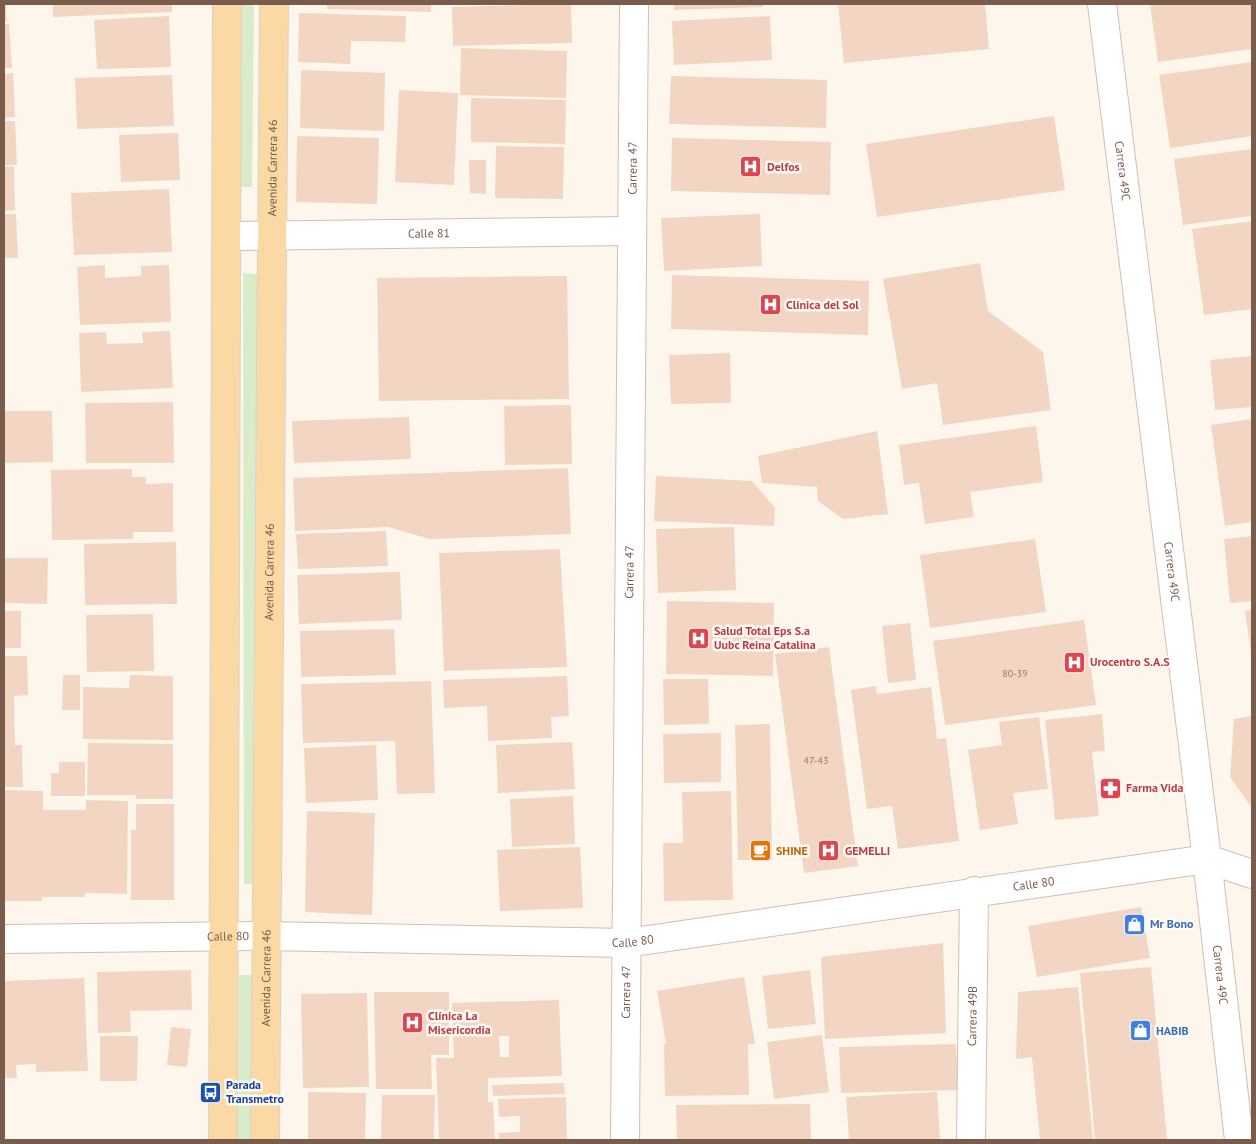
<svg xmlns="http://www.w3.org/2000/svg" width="1256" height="1144" font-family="'PT Sans',sans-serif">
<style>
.green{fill:#d8ecc9}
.building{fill:#f3d5c3;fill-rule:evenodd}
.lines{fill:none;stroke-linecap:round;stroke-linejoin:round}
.minor-casing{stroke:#d1beb0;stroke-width:30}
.primary-casing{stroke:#dad1cd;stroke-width:30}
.minor{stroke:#fff;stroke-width:28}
.primary{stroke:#fbd9a5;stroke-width:28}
.labels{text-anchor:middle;stroke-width:5;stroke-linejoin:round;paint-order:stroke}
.number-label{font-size:10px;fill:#987a6a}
.street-label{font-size:12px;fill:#7a5c4d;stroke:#fffaf3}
.health-label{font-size:12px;font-weight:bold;fill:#be3a42;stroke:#fffaf3;text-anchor:start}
.food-label{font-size:12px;font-weight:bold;fill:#c56008;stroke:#fffaf3;text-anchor:start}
.shop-label{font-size:12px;font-weight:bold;fill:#366cbe;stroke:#fffaf3;text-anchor:start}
.transit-label{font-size:12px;font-weight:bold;fill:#164399;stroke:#fffaf3;text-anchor:start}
</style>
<rect width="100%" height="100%" fill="#fdf6ec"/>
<path class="green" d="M 239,4 L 254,4 L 252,187 L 238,187 Z
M 243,273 L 257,274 L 258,884 L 244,884 Z
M 239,975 L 252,975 L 251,1140 L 238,1140 Z"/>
<path class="building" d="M 4,4 L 6,4 L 7,21 L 4,21 Z
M 53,4 L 172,4 L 172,12 L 53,17 Z
M 327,4 L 431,4 L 431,12 L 327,9 Z
M 571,4 L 572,43 L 453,46 L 452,7 Z
M 674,4 L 763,4 L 763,7 L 674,10 Z
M 838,4 L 985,4 L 989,49 L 844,63 Z
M 1150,4 L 1252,4 L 1252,49 L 1158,62 Z
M 299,13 L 406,16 L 405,42 L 351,41 L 350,64 L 298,62 Z
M 169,16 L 171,67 L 97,69 L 94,20 Z
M 770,16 L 772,60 L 674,65 L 672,21 Z
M 4,24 L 9,24 L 12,68 L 4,68 Z
M 461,48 L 567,51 L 566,98 L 460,95 Z
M 1252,62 L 1252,136 L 1170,148 L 1159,75 Z
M 301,70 L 385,73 L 384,131 L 300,128 Z
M 13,73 L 15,117 L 4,118 L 4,74 Z
M 172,75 L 174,126 L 77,129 L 75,78 Z
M 671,76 L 827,80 L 826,128 L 669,124 Z
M 399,90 L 458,93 L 454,185 L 395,182 Z
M 471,98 L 566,100 L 565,144 L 471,142 Z
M 1054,116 L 1065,190 L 877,217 L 866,144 Z
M 4,121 L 15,121 L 17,165 L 4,165 Z
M 178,133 L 180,180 L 121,182 L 119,135 Z
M 297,136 L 379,138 L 377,204 L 296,202 Z
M 672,138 L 831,142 L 830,195 L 671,191 Z
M 496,146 L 564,147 L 563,199 L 495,198 Z
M 1252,149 L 1252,216 L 1183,225 L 1174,159 Z
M 469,160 L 486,160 L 486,194 L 470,193 Z
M 14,166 L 15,210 L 4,211 L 4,167 Z
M 169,189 L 172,252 L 74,255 L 71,193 Z
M 4,214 L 16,214 L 18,258 L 4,258 Z
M 760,214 L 762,266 L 664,271 L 661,218 Z
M 1252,221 L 1252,309 L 1204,315 L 1192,229 Z
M 980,263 L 988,311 L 1043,352 L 1051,410 L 943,425 L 937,383 L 902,389 L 883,279 Z
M 105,265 L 105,278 L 141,276 L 141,266 L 169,265 L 171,322 L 80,325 L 77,267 Z
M 672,275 L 869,281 L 868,335 L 671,329 Z
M 567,276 L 569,399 L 379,401 L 377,278 Z
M 170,331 L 173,388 L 81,392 L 79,333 L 106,332 L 107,344 L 143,343 L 142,332 Z
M 730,353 L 731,403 L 671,404 L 669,355 Z
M 1252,356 L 1252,407 L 1215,410 L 1210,360 Z
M 173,402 L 174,463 L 86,463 L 85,403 Z
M 571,405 L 572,464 L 505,465 L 504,406 Z
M 4,411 L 52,411 L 53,462 L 4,463 Z
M 409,417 L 411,459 L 294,463 L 292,421 Z
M 1252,419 L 1252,522 L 1225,526 L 1211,425 Z
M 1036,426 L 1043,482 L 970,492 L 974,517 L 925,524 L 919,483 L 904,485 L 899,445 Z
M 877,431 L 888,514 L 843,519 L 818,501 L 817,487 L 762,483 L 758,456 Z
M 568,468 L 571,534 L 430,539 L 388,527 L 295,531 L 293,478 Z
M 132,469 L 132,477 L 146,477 L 146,484 L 173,483 L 173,532 L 133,532 L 133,539 L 52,540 L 51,470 Z
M 656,476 L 752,481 L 775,508 L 774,526 L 654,521 Z
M 734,527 L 736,590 L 658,593 L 656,529 Z
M 386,531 L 388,566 L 298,569 L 296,534 Z
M 1252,536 L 1252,601 L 1230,603 L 1224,539 Z
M 1035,539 L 1046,612 L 930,628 L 920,555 Z
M 176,542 L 177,604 L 85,605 L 84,544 Z
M 560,549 L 567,667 L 444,671 L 439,553 Z
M 4,558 L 48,558 L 47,604 L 4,603 Z
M 400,572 L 402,620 L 299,624 L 297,575 Z
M 667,601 L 774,603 L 773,676 L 666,674 Z
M 1252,610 L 1252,654 L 1251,654 L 1245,611 Z
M 4,611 L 21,611 L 21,648 L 4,648 Z
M 153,614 L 154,671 L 87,672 L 86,615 Z
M 1084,620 L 1096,705 L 945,725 L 933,641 Z
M 910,623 L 916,680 L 888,683 L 882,626 Z
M 394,629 L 396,675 L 301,677 L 300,631 Z
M 829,647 L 858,866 L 804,873 L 775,654 Z
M 4,656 L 27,656 L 28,695 L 14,696 L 15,745 L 22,745 L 23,787 L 4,787 Z
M 63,675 L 80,675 L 80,710 L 62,710 Z
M 130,675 L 173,676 L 173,740 L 83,739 L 83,687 L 129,688 Z
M 567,676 L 569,716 L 551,717 L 552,738 L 488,741 L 487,706 L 444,708 L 443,680 Z
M 663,679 L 708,679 L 709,724 L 664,725 Z
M 431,681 L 435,793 L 397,794 L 395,741 L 303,743 L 301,684 Z
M 876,686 L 877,694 L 931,687 L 937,739 L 946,738 L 959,841 L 898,849 L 892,806 L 867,809 L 851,690 Z
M 1102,714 L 1105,751 L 1092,752 L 1099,816 L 1055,820 L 1045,720 Z
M 1252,716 L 1252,808 L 1230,777 L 1234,719 Z
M 1039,717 L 1048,789 L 1013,793 L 1018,824 L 980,830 L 968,750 L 1002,745 L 999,722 Z
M 770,724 L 772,860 L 738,860 L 735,725 Z
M 721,733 L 721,782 L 664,783 L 663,734 Z
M 572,742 L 575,789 L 498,793 L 496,745 Z
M 88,743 L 173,744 L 173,799 L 136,799 L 136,795 L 87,795 Z
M 376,745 L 378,800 L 306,803 L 304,748 Z
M 59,762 L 85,762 L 85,796 L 51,796 L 51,773 L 59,773 Z
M 4,790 L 43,791 L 43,810 L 86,810 L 86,800 L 128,801 L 127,894 L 85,893 L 85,897 L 42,897 L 42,901 L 4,901 Z
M 731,791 L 733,900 L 664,901 L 663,843 L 683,843 L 682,792 Z
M 573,796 L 575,844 L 512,847 L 510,799 Z
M 136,804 L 174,804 L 174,900 L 131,900 L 131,830 L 136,830 Z
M 307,811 L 375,813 L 372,915 L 305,912 Z
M 580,847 L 583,908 L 500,911 L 497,850 Z
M 1141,907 L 1150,958 L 1037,977 L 1028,926 Z
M 943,943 L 946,1033 L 825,1039 L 821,957 Z
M 1151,967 L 1167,1140 L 1095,1140 L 1080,973 Z
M 191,970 L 192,1010 L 130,1011 L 131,1032 L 98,1033 L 97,972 Z
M 810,970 L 816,1024 L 768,1029 L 762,976 Z
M 744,977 L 755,1044 L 748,1044 L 749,1095 L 665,1096 L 664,1044 L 666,1044 L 657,991 Z
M 84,978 L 88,1071 L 36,1072 L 36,1064 L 16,1065 L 17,1078 L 4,1078 L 4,981 Z
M 1078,987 L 1093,1140 L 1040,1140 L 1032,1057 L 1016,1059 L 1018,992 Z
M 374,992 L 449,992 L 449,1055 L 431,1055 L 432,1089 L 376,1089 Z
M 367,993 L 369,1087 L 303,1088 L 301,994 Z
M 559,1000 L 562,1076 L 488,1078 L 488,1102 L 493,1102 L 495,1140 L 439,1140 L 436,1058 L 454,1058 L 452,1003 ZM 499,1036 L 509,1036 L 509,1057 L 500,1057 Z
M 171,1027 L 191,1029 L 187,1067 L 167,1065 Z
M 822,1035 L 829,1092 L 774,1099 L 767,1042 Z
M 100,1036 L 138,1036 L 137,1081 L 100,1081 Z
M 956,1044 L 958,1090 L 841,1093 L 839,1047 Z
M 564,1083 L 565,1094 L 493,1096 L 492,1085 Z
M 308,1092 L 366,1093 L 365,1140 L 308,1140 Z
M 937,1092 L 940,1140 L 849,1140 L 846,1097 Z
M 382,1095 L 435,1095 L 434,1140 L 381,1140 Z
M 566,1097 L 567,1140 L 499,1140 L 499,1133 L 520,1132 L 520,1116 L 499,1117 L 498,1099 Z
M 810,1104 L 811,1140 L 677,1140 L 676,1105 Z"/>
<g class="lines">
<defs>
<g id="minor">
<path id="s1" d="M 1102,4 L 1207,859 L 1239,1140"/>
<path id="s2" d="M 227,236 L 631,231"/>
<path id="s3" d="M 4,939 L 266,936 L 627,943 L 1207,859 L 1252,874"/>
<path id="s4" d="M 625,1140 L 634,4"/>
<path id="s5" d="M 971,1140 L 974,891"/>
</g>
<g id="primary">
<path d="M 223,1140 L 227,4"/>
<path id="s6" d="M 265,1140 L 274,4"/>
</g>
</defs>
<use href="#minor" class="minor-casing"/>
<use href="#primary" class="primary-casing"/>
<use href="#minor" class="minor"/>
<use href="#primary" class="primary"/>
</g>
<defs>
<symbol id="hospital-square" viewBox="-11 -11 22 22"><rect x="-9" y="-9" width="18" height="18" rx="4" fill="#e0444e" stroke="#fffaf3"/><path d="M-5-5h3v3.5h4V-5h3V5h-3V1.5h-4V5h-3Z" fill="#fff"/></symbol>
<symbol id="pharmacy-square" viewBox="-11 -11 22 22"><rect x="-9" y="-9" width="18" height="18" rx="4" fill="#e0444e" stroke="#fffaf3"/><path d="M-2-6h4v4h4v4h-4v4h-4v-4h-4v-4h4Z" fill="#fff"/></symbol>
<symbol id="cafe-square" viewBox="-11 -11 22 22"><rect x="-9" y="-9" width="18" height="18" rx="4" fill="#e8710a" stroke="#fffaf3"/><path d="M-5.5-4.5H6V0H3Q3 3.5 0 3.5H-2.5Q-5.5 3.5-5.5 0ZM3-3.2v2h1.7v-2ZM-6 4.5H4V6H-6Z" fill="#fff"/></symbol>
<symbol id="shop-square" viewBox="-11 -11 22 22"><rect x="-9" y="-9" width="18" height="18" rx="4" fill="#3f7fe0" stroke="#fffaf3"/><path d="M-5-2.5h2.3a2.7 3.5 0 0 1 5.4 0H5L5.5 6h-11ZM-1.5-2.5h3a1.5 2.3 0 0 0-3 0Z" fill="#fff"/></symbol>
<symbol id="bus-square" viewBox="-11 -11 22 22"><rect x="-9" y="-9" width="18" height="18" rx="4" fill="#1a4fb4" stroke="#fffaf3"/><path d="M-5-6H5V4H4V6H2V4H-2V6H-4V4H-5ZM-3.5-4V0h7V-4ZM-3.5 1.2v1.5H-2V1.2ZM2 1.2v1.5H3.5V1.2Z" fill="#fff"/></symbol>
</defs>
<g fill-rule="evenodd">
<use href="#hospital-square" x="738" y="154" width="25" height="25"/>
<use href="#hospital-square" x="758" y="292" width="25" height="25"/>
<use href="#hospital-square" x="686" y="626" width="25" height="25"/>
<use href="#hospital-square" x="1062" y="650" width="25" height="25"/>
<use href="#pharmacy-square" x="1098" y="776" width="25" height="25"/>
<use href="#cafe-square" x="748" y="838" width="25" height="25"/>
<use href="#hospital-square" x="816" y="838" width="25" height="25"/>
<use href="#shop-square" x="1122" y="912" width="25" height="25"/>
<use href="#hospital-square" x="400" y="1010" width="25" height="25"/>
<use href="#shop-square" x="1128" y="1018" width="25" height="25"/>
<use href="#bus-square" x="198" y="1080" width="25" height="25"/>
</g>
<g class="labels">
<g class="number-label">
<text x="1015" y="677">80-39</text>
<text x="816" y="764">47-43</text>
</g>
<g class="street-label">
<text dy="4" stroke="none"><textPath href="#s6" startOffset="972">Avenida Carrera 46</textPath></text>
<text dy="4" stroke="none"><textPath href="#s4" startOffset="972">Carrera 47</textPath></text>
<text dy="4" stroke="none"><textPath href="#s1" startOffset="168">Carrera 49C</textPath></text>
<text dy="4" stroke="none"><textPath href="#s2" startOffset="202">Calle 81</textPath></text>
<text dy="4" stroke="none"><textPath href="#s6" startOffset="568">Avenida Carrera 46</textPath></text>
<text dy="4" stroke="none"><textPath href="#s4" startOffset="568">Carrera 47</textPath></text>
<text dy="4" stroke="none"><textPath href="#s1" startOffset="572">Carrera 49C</textPath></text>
<text dy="4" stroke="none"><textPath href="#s3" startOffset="1034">Calle 80</textPath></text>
<text dy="4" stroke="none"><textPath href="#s3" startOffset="224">Calle 80</textPath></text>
<text dy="4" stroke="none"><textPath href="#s3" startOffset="629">Calle 80</textPath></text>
<text dy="4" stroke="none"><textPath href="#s1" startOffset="978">Carrera 49C</textPath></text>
<text dy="4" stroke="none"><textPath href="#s6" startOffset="162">Avenida Carrera 46</textPath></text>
<text dy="4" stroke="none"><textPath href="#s4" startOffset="148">Carrera 47</textPath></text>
<text dy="4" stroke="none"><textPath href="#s5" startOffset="124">Carrera 49B</textPath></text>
</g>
<g class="health-label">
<text x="767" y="171">Delfos</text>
<text x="786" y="309">Clínica del Sol</text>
<text x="714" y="635">Salud Total Eps S.a<tspan x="714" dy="14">Uubc Reina Catalina</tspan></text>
<text x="1090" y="666">Urocentro S.A.S</text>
<text x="1126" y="792">Farma Vida</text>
<text x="845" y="855">GEMELLI</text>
<text x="428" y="1020">Clínica La<tspan x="428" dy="14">Misericordia</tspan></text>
</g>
<g class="food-label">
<text x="776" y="855">SHINE</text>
</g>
<g class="shop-label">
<text x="1150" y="928">Mr Bono</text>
<text x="1156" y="1035">HABIB</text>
</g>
<g class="transit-label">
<text x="226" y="1089">Parada<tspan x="226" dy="14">Transmetro</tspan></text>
</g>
</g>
<rect width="1256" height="1144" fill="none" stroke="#7a5c4d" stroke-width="10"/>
</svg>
